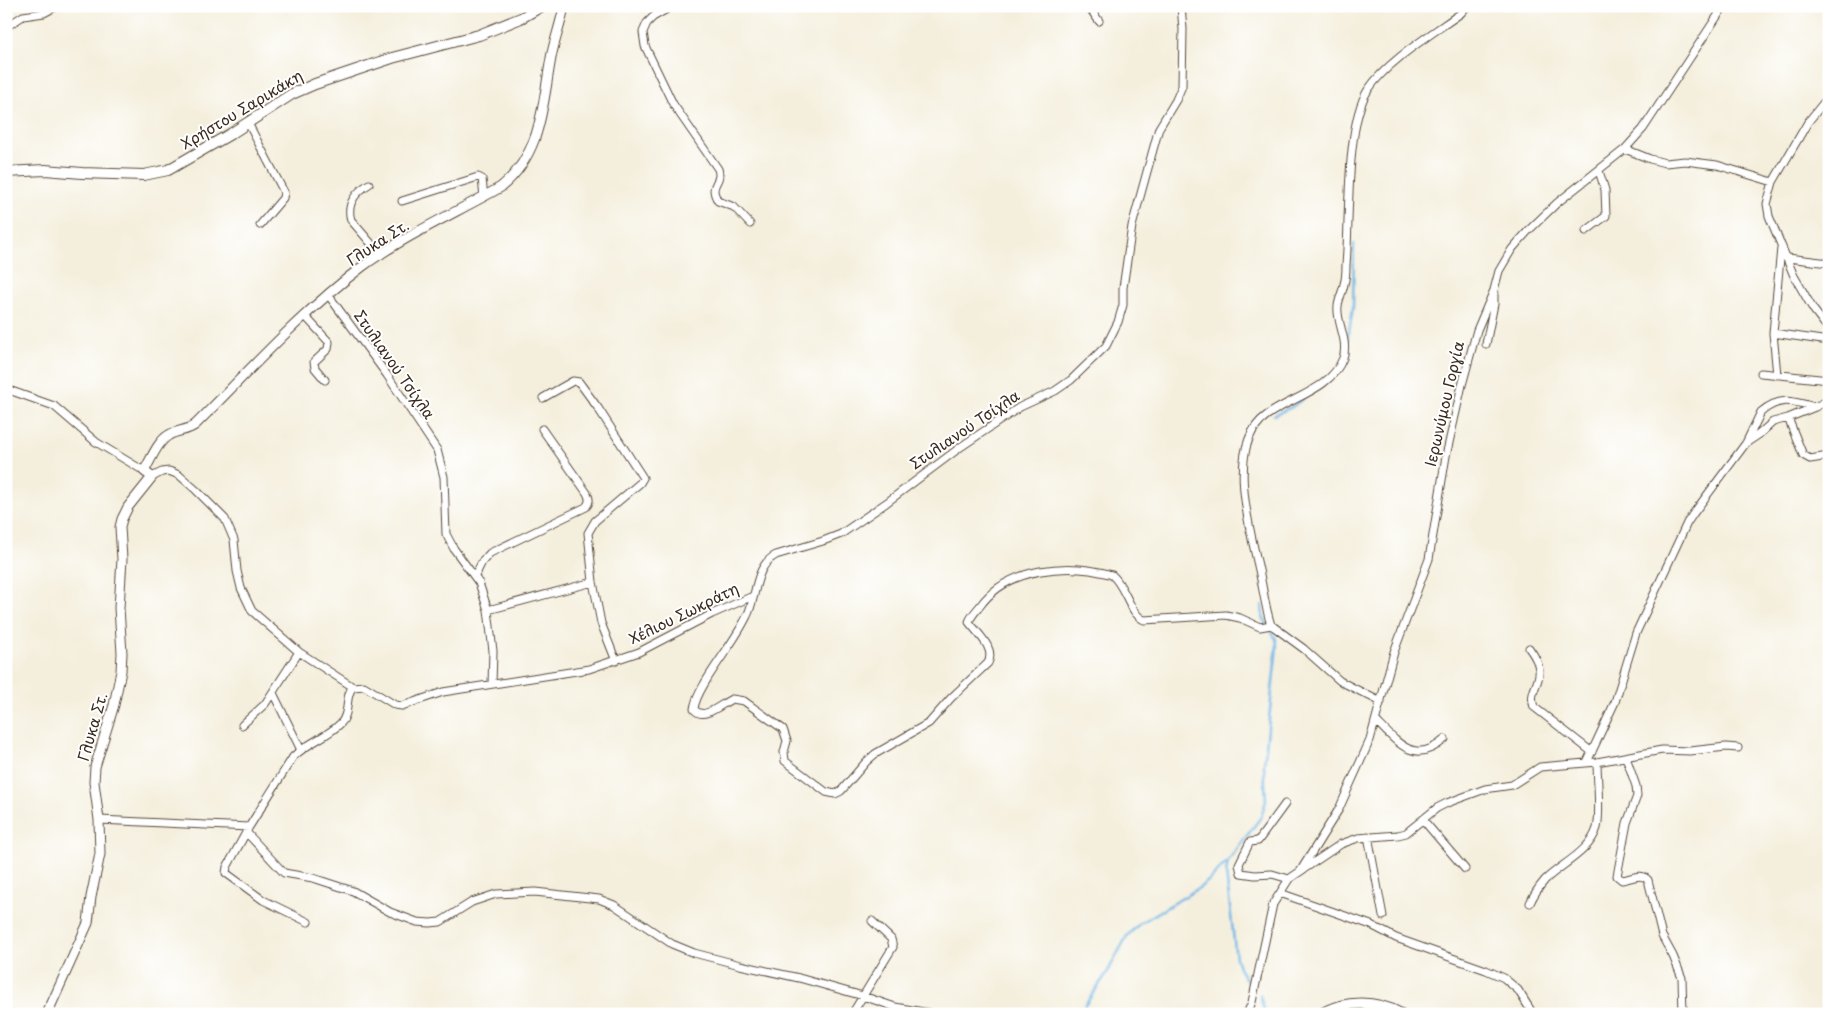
<svg xmlns="http://www.w3.org/2000/svg" width="1835" height="1020" font-family="'Playpen Sans',sans-serif">
<style>
.lines{fill:none;stroke-linecap:round;stroke-linejoin:round}
.stream{stroke:#70b6e7;stroke-width:2.5}
.minor-casing{stroke:#57483b;stroke-width:9}
.tertiary-casing{stroke:#57483b;stroke-width:11}
.secondary-casing{stroke:#57483b;stroke-width:12}
.minor{stroke:#fff;stroke-width:7}
.tertiary{stroke:#fff;stroke-width:9}
.secondary{stroke:#fff;stroke-width:10}
.labels{text-anchor:middle;stroke-width:4;stroke-linejoin:round;paint-order:stroke}
.street-label{font-size:15px;fill:#3b2a1e;stroke:#fff}
</style>
<rect width="100%" height="100%" fill="#fff"/>
<filter id="ink" filterUnits="userSpaceOnUse"><feTurbulence type="fractalNoise" baseFrequency=".02" numOctaves="2"/><feDisplacementMap in="SourceGraphic" scale="10" xChannelSelector="R" yChannelSelector="G"/><feConvolveMatrix kernelMatrix="1 2 1 2 8 2 1 2 1" color-interpolation-filters="sRGB"/></filter>
<filter id="wash" filterUnits="userSpaceOnUse"><feTurbulence type="fractalNoise" baseFrequency=".0096" numOctaves="4" result="noise"/><feDisplacementMap in="SourceGraphic" scale="20" xChannelSelector="R" yChannelSelector="G"/><feGaussianBlur stdDeviation="1.12" result="paint"/><feColorMatrix in="noise" values="0 0 0 0 0 0 0 0 0 0 0 0 0 0 0 0 0 1.4 0 .05"/><feComposite in="paint" operator="in"/></filter>
<g filter="url(#wash)">
<rect width="100%" height="100%" fill="#f4efdd"/>
<g class="lines">
<path class="stream" d="M 1347,343 L 1353,308 L 1354,244
M 1274,415 L 1292,407 L 1304,398
M 1249,984 L 1240,970 L 1236,958 L 1226,873 L 1228,861 L 1261,817 L 1266,801 L 1264,765 L 1277,645 L 1276,639 L 1263,617 L 1262,605
M 1260,995 L 1265,1014
M 1079,1014 L 1107,973 L 1127,936 L 1139,924 L 1199,888 L 1208,881 L 1228,861"/>
</g>
</g>
<g filter="url(#ink)">
<g class="lines">
<defs>
<path id="minor" d="M 672,6 L 653,17 L 647,23 L 643,32 L 645,46 L 673,104 L 718,169 C 723,184 707,183 718,201 L 734,207 L 750,224
M 1088,6 L 1099,21
M 1181,6 L 1183,29 L 1182,86 L 1176,100 L 1159,128 L 1132,226 L 1123,288 L 1123,305 L 1118,322 L 1106,346 L 1071,380 L 1055,391 L 1020,407 L 962,446 L 886,503 L 841,534 L 823,541 L 776,555 C 754,566 757,597 747,616 C 736,639 719,659 706,681 C 701,690 695,699 694,709 C 703,722 722,703 732,699 L 744,701 L 783,729 L 787,741 L 784,752 L 785,761 L 826,792 L 835,794 L 841,791 L 866,762 L 875,754 L 929,723 L 951,698 L 988,663 C 996,648 977,633 969,622 C 971,616 976,611 980,606 C 1008,567 1069,562 1112,575 C 1126,587 1129,613 1144,620 L 1226,615 L 1240,618 L 1260,627 L 1271,625 L 1274,627 L 1304,649 L 1340,681 L 1381,702
M 6,27 L 23,16 L 44,13 L 57,6
M 1829,96 L 1808,122 L 1773,182 L 1767,204 L 1769,216 L 1794,276 L 1813,309 L 1829,330
M 248,123 L 284,192 L 283,198 L 260,225
M 1625,149 L 1650,159 L 1665,163 L 1685,161 L 1717,165 L 1773,182
M 369,184 C 356,192 346,204 351,220 L 381,255
M 402,201 L 478,177 L 482,179 L 484,197
M 1586,231 L 1606,216 L 1605,190 L 1599,171
M 1788,258 L 1829,263
M 329,296 L 387,375 L 437,450 L 444,477 L 446,534 L 454,549 L 479,583 L 488,610 L 493,651 L 492,684
M 305,316 L 329,342 L 328,349 L 314,362 L 315,368 L 325,380
M 1773,333 L 1829,341
M 1486,344 L 1494,304 L 1494,293
M 1761,373 L 1829,380
M 1777,375 L 1773,333 L 1781,248
M 6,389 L 54,406 L 96,442 L 144,471
M 543,398 L 573,381 L 579,382 L 598,408 L 643,478 L 640,483 L 595,521 L 588,533 L 593,582 L 601,623 L 616,661
M 1788,418 L 1803,455 L 1810,459 L 1829,456
M 1746,443 L 1758,435 L 1773,422 L 1788,418 L 1815,407
M 152,477 L 162,472 L 169,471 L 179,475 L 196,490 L 225,519 L 234,540 L 237,571 L 241,588 L 252,611 L 299,652 L 353,687
M 475,576 L 482,562 L 490,553 L 586,507 C 590,502 590,499 587,493 L 542,429
M 488,610 L 593,582
M 1271,625 C 1265,607 1263,588 1259,570 C 1250,529 1225,446 1266,416 C 1291,397 1331,390 1343,358 C 1349,340 1336,323 1338,306 C 1339,298 1343,291 1344,284 C 1346,278 1346,271 1346,265 C 1350,221 1345,126 1368,90 C 1387,61 1432,34 1461,13 L 1467,6
M 1529,648 C 1553,680 1526,685 1534,707 L 1592,752
M 273,693 L 301,750
M 1376,721 C 1398,743 1415,766 1445,739
M 242,725 L 265,704 L 299,652
M 1626,757 L 1636,786 L 1637,796 L 1627,823 L 1617,876 L 1622,880 C 1631,879 1641,872 1648,880 L 1662,936 L 1673,956 L 1682,978 L 1683,1014
M 1587,762 L 1615,702 L 1636,633 L 1687,523 L 1693,514 L 1746,443 L 1761,412 C 1780,396 1793,401 1815,407 L 1829,400
M 1285,804 L 1258,841 L 1250,842 L 1239,864 L 1241,873 L 1255,875 L 1272,874 L 1289,879
M 99,820 L 249,827 L 293,757 C 307,743 327,737 341,723 C 351,712 344,696 353,687 L 364,686 L 395,705 L 402,706 L 443,692 L 589,669 L 639,652 L 712,614 L 753,596
M 1424,821 L 1465,869
M 248,829 L 227,867 L 226,873 L 263,900 L 308,922
M 246,832 L 284,873 L 313,878 L 353,891 L 390,912 L 417,922 L 430,923 L 440,922 L 472,902 L 496,894 L 535,892 L 599,899 L 614,905 L 672,944 L 694,953 L 740,965 L 799,978 L 863,996 L 895,1007 L 935,1014
M 1368,836 L 1383,916
M 1301,870 L 1339,809 L 1370,740 L 1394,652 L 1429,559 L 1446,456 L 1462,385 L 1477,330 L 1494,290 L 1499,271 L 1512,249 L 1528,231 L 1557,203 L 1625,149 L 1643,129 L 1724,6
M 1280,893 L 1371,925 L 1396,938 L 1486,970 L 1504,978 L 1518,990 L 1533,1014
M 1530,903 C 1534,894 1539,887 1545,880 C 1561,864 1590,852 1597,828 C 1601,813 1597,779 1597,762
M 852,1014 L 893,947 L 891,939 L 872,921
M 1247,1014 L 1252,1002 L 1273,904 L 1289,879 L 1341,844 L 1358,838 L 1398,835 L 1406,833 L 1437,808 L 1447,803 L 1485,789 L 1512,785 L 1540,767 L 1597,762 L 1662,750 L 1690,751 L 1726,747 L 1738,748"/>
<path id="tertiary" d="M 47,1014 L 88,923 L 91,897 L 100,854 L 99,820 L 94,782 L 95,767 L 114,705 L 121,671 L 122,653 L 119,608 L 122,559 L 120,527 L 122,519 L 128,507 L 152,477 L 144,471 C 151,460 157,442 169,435 C 177,430 187,431 195,425 C 249,371 302,312 363,266 C 404,236 457,212 501,187 C 542,153 542,107 551,58 C 554,41 561,24 564,6"/>
<path id="secondary" d="M 6,172 L 45,170 L 82,173 L 144,175 L 168,170 L 232,133 L 292,94 L 315,84 L 392,58 L 479,35 L 521,18 L 542,6
M 1321,1014 C 1345,1000 1376,1000 1401,1014"/>
</defs>
<use href="#minor" class="minor-casing"/>
<use href="#tertiary" class="tertiary-casing"/>
<use href="#secondary" class="secondary-casing"/>
<use href="#minor" class="minor"/>
<use href="#tertiary" class="tertiary"/>
<use href="#secondary" class="secondary"/>
</g>
</g>
<g class="labels">
<g class="street-label">
<text transform="translate(242 110) rotate(-31)" y="5">Χρήστου Σαρικάκη</text>
<text transform="translate(378 243) rotate(-33)" y="5">Γλυκα Στ.</text>
<text transform="translate(394 365) rotate(55)" y="5">Στυλιανού Τσίχλα</text>
<text transform="translate(1445 404) rotate(-77)" y="5">Ιερωνύμου Γοργία</text>
<text transform="translate(965 430) rotate(-34)" y="5">Στυλιανού Τσίχλα</text>
<text transform="translate(684 614) rotate(-26)" y="5">Χέλιου Σωκράτη</text>
<text transform="translate(93 727) rotate(-74)" y="5">Γλυκα Στ.</text>
</g>
</g>
<rect width="1835" height="1020" fill="none" stroke="#fff" stroke-width="25"/>
</svg>
